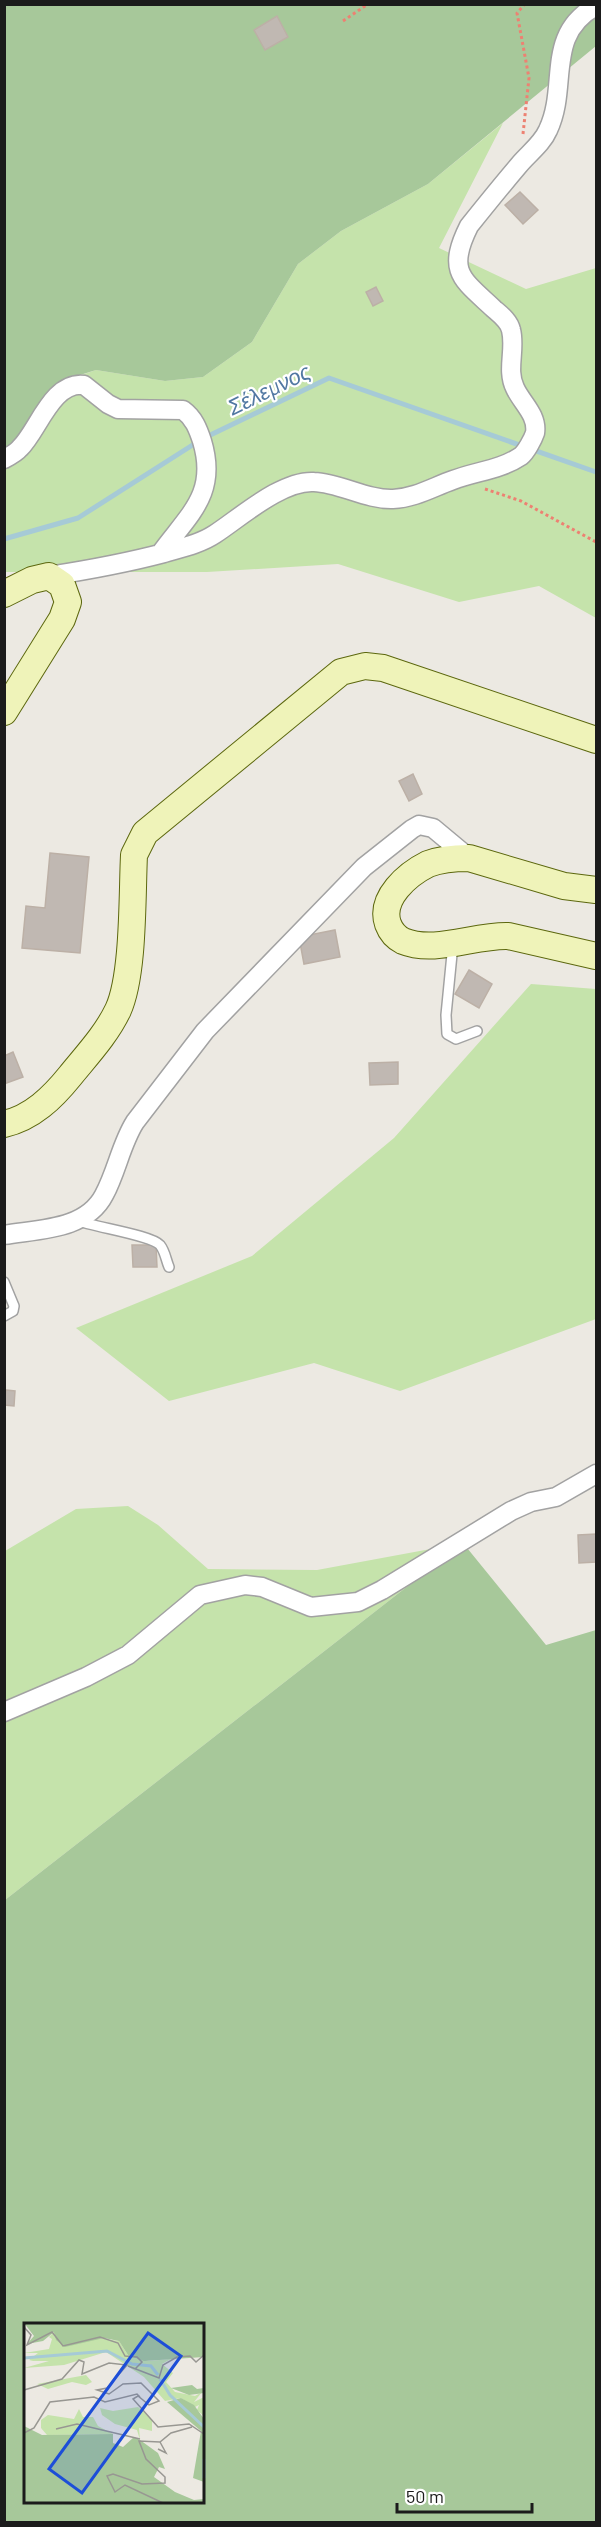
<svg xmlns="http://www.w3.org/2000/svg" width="601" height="2527" font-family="Barlow,sans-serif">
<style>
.grass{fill:#c5e3ab}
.forest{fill:#a7c89a;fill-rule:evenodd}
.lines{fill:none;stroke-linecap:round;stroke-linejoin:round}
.stream{stroke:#a6cad6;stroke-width:5}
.building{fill:#c0b8b2;stroke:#bcb0a6;stroke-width:1.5}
.service-casing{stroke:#a2a2a2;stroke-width:12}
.minor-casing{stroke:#a2a2a2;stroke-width:21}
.secondary-casing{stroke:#5c670e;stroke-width:28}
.path{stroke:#ed8172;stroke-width:3;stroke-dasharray:3 3;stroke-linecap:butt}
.service{stroke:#fff;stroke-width:9}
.minor{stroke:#fff;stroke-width:18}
.secondary{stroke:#eff3b9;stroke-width:26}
.labels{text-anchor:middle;stroke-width:4.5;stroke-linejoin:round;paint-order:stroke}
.water-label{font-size:22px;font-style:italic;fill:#5178a2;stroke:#fff}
.inset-river{fill:none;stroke:#a6cad6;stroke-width:3}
.inset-road{fill:none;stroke:#989792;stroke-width:1.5}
.view{fill:#1d4ed8;fill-opacity:0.15;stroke:#1d4ed8;stroke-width:3}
.inset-edge{fill:none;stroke:#1b1b1b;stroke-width:3}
</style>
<rect width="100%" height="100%" fill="#ece9e2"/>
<path class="grass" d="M 503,123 L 439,248 L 526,289 L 596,268 L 596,618 L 539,586 L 459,602 L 338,564 L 207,572 L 5,572 L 4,452 L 64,381 L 96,370 L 165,381 L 203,377 L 252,342 L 298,264 L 341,231 L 428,184 Z
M 531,984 L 596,989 L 596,1319 L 400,1391 L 314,1363 L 169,1401 L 76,1328 L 252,1256 L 394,1138 Z
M 128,1506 L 158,1525 L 208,1569 L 317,1570 L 463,1543 L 5,1900 L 5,1551 L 76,1509 Z"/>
<path class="forest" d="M 4,5 L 596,5 L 596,46 L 428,184 L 341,231 L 298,264 L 252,342 L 203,377 L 165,381 L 96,370 L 64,380 L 23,451 L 5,452 Z
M 463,1543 L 546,1645 L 596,1630 L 596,2522 L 5,2522 L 5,1900 ZM 26,2324 L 202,2324 L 202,2502 L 26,2502 Z"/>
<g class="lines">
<path class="stream" d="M 4,539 L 78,518 L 202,439 L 329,378 L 596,472"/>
</g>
<path class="building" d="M 277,16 L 288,37 L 265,50 L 254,30 Z
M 520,192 L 538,210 L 523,224 L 505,205 Z
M 376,287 L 383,301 L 373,306 L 366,292 Z
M 413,774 L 422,794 L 409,801 L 399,781 Z
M 50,853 L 89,857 L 80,953 L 22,948 L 26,906 L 45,908 Z
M 335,930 L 340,957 L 304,964 L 299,937 Z
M 469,970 L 492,984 L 479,1008 L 455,994 Z
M 13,1052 L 23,1077 L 4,1084 L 4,1056 Z
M 398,1062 L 398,1084 L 370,1085 L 369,1063 Z
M 132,1245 L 156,1245 L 157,1267 L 133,1267 Z
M 6,1390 L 15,1391 L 14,1406 L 4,1405 Z
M 596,1534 L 596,1562 L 579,1563 L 578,1535 Z"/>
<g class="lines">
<defs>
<path id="service" d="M 453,944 L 446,1015 L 447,1034 L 456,1039 L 477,1031
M 76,1220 C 93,1227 151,1235 160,1245 C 165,1251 166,1260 169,1267
M 4,1282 L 14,1306 L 13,1311 L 4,1316"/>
<path id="minor" d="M 4,459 C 10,456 16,453 20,448 C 38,431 52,381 84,385 L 108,404 L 118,409 L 183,410 C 194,418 198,429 202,441 C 218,494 189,514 160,554
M 49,576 C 88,570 126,563 164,553 C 181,548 200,544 215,534 C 241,517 282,480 314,482 C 340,483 367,500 393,499 C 415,498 433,487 453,480 C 477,471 500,470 521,456 C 526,452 533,439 535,433 C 538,415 521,402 515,388 C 506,370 516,349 511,330 C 509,321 501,315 494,309 C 462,279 446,272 469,226 C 485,206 502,185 519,165 C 528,154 542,144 548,130 C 569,86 544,35 596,6
M 4,1235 C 39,1229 86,1230 104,1195 C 117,1171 121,1144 135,1122 L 205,1031 L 364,867 L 412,829 L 419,825 L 433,828 L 469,858
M 4,1712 L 86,1677 L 128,1655 L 200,1595 L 245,1585 L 262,1587 L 311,1607 L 358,1602 L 382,1590 L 511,1511 L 531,1502 L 556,1497 L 596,1474"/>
<path id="secondary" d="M 4,594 L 32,580 L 49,576 L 62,585 L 68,602 L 62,619 L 4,712
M 596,890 L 564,886 L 469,858 C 455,858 441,859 428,864 C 408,874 379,898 388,924 C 391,932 395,937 403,941 C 435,954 474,935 508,936 L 596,956
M 4,1124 C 32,1118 53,1097 70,1076 C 87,1055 106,1035 118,1010 C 134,975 132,896 134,855 L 145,833 L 341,672 L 365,666 L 383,668 L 596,740"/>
</defs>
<use href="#service" class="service-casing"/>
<use href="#minor" class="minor-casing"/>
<use href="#secondary" class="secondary-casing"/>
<path class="path" d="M 343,21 L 368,4
M 523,134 L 529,78 L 517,13 L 525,4
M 485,489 L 521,501 L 596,542"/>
<use href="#service" class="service"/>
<use href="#minor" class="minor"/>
<use href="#secondary" class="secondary"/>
</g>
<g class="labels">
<g class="water-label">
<text transform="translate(269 389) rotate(-26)" y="8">Σέλεμνος</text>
</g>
</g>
<g transform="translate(24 2323)">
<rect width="180" height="180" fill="#ece9e2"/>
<path d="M 30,9 L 95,18 L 104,32 L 124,38 L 147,36 L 138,41 L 149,50 L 142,59 L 151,69 L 171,73 L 178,69 L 170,79 L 180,74 L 180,93 L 173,87 L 175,82 L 171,84 L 157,75 L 141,78 L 120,54 L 82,29 L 40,42 L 0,45 L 25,38 L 9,38 L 5,37 L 14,30 L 0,30 L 25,26 L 28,16 L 25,14 ZM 62,52 L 68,59 L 62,62 L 48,59 L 24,66 L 13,61 ZM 114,84 L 128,97 L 128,108 L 115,105 L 116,117 L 113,107 L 91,101 L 78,92 L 76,85 L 89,88 ZM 55,86 L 59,94 L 69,94 L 74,103 L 89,111 L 23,112 L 17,105 L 17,97 L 24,92 L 50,96 Z" fill="#c5e3ab"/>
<path d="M 0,0 L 180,0 L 180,34 L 120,38 L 104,32 L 95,18 L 80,15 L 41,24 L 32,17 L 30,9 L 19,18 L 3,21 L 10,13 ZM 168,62 L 173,66 L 180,65 L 180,70 L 165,72 L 147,65 ZM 157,75 L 170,82 L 180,96 L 180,159 L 169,155 L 177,108 L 143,79 ZM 0,103 L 18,112 L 89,111 L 89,120 L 99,124 L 110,114 L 116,117 L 134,130 L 141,146 L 135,144 L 130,154 L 151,169 L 170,177 L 180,176 L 180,180 L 0,180 Z" fill="#a7c89a"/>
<path class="inset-river" d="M 0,35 L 83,28 L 108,41 L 127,43 L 134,52M 136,56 L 146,72 L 180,104M 180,136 L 180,155"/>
<path class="inset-road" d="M 0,4 L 7,12 L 3,22 L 28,9 L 39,23 L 76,14 L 94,20 L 101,33 L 113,34 L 118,39 L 111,46M 104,43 L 135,55 L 139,42 L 153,34 L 166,33 L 172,39 L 180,32M 0,67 L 38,56 L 55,37 L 60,39 L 58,51 L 85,40 L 103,42 L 83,65 L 73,67 L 85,71 L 99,61 L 117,60 L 135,78 L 125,82 L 114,73 L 109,76 L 134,104 L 165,101 L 180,111M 32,106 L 53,101 L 116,116M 0,110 L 10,105 L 26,79 L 70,74 L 81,79 L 113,71 L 116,74M 134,126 L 142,130 L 136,119M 139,180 L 101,162 L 91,169 L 83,153 L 89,151 L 118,161 L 141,160 L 141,154 L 122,136 L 115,118 L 136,119 L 147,110 L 168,104"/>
<path class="view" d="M 124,10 L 157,33 L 58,170 L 25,146 Z"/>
<rect width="180" height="180" class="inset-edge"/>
</g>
<rect width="601" height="2527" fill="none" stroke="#1b1b1b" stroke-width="12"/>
<path d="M397 2503v9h135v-9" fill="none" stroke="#1b1b1b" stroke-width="3"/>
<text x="406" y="2503" font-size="18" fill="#1b1b1b" stroke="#ffffff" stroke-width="4.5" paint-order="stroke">50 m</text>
</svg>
